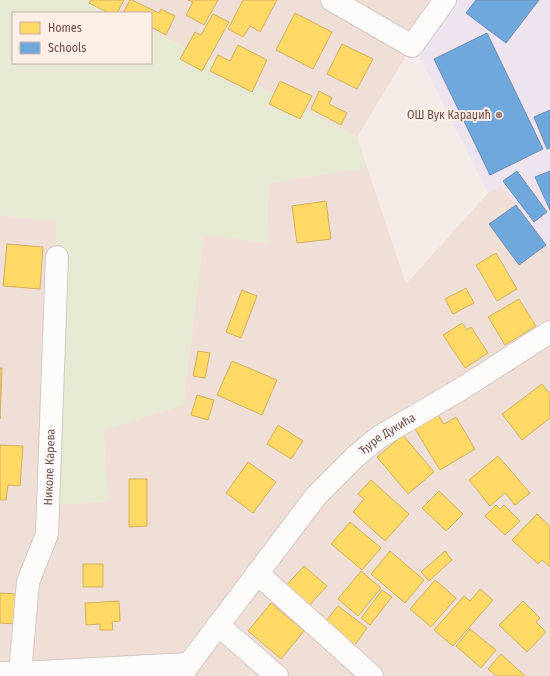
<svg xmlns="http://www.w3.org/2000/svg" width="550" height="676" font-family="'Fira Sans Condensed',sans-serif">
<style>
.residential{fill:#f0dfd7}
.education{fill:#ede4f0}
.green{fill:#e6ead2}
.homes{fill:#ffd966;stroke:#d4af5d}
.schools{fill:#6fa8dc;stroke:#708db0}
.lines{fill:none;stroke-linecap:round;stroke-linejoin:round}
.minor-casing{stroke:#d4c8c4;stroke-width:24}
.minor{stroke:#fefcfb;stroke-width:22}
.poi-dot{fill:#9f8580;stroke:#feefe6;stroke-width:1.5}
.labels{text-anchor:middle;stroke-width:4;stroke-linejoin:round;paint-order:stroke}
.poi-label{font-size:12px;fill:#714d49;stroke:#feefe6;text-anchor:end}
.street-label{font-size:12px;fill:#714d49;stroke:#feefe6}
</style>
<rect width="100%" height="100%" fill="#f5ece7"/>
<path class="residential" d="M 94,0 L 455,0 L 412,46 L 357,137 L 151,30 L 151,13 L 119,13 Z
M 367,167 L 406,284 L 488,193 L 502,186 L 550,249 L 550,676 L 0,676 L 0,215 L 57,222 L 39,506 L 104,430 L 183,405 L 204,235 L 269,183 Z"/>
<path class="education" d="M 445,0 L 550,0 L 550,249 L 502,187 L 488,193 L 413,44 Z"/>
<path class="green" d="M 0,0 L 94,0 L 119,13 L 13,13 L 13,63 L 151,63 L 151,30 L 357,137 L 367,167 L 269,183 L 267,243 L 204,235 L 183,405 L 104,430 L 108,502 L 39,506 L 57,222 L 0,215 Z"/>
<path class="homes" d="M 91,0 L 124,0 L 117,13 L 109,13 L 89,3 Z
M 130,0 L 132,0 L 159,13 L 161,9 L 175,16 L 166,35 L 151,27 L 151,13 L 123,13 Z
M 188,0 L 218,0 L 204,25 L 186,15 L 193,2 Z
M 243,0 L 277,0 L 260,32 L 250,26 L 243,37 L 228,29 Z
M 295,13 L 332,32 L 313,69 L 276,50 Z
M 213,14 L 229,22 L 202,71 L 180,59 L 195,32 L 201,35 Z
M 342,44 L 373,59 L 357,89 L 327,74 Z
M 238,45 L 267,60 L 252,92 L 210,71 L 218,55 L 230,61 Z
M 280,81 L 312,96 L 300,119 L 269,104 Z
M 319,91 L 332,98 L 329,104 L 347,113 L 341,125 L 311,109 Z
M 326,201 L 331,239 L 297,243 L 292,206 Z
M 7,244 L 43,247 L 40,289 L 3,286 Z
M 496,253 L 517,289 L 497,301 L 476,265 Z
M 466,288 L 474,303 L 453,314 L 445,299 Z
M 242,290 L 257,296 L 241,338 L 226,332 Z
M 519,299 L 536,326 L 505,345 L 488,317 Z
M 462,323 L 467,330 L 471,327 L 488,353 L 465,368 L 443,335 Z
M 198,351 L 210,353 L 205,378 L 193,376 Z
M 232,361 L 277,380 L 262,415 L 217,395 Z
M 0,368 L 2,368 L 0,419 Z
M 542,384 L 550,394 L 550,418 L 522,440 L 502,414 Z
M 197,395 L 214,400 L 208,420 L 191,415 Z
M 438,415 L 444,424 L 456,417 L 475,449 L 440,470 L 415,429 Z
M 278,425 L 303,441 L 291,459 L 267,444 Z
M 403,435 L 434,472 L 408,494 L 377,457 Z
M 0,445 L 23,446 L 20,486 L 8,485 L 6,500 L 0,500 Z
M 498,456 L 530,493 L 515,505 L 505,493 L 490,506 L 469,480 Z
M 248,462 L 276,482 L 253,513 L 226,493 Z
M 129,479 L 147,479 L 147,526 L 129,527 Z
M 371,480 L 409,514 L 385,541 L 353,512 L 364,499 L 358,494 Z
M 439,491 L 463,514 L 446,531 L 422,508 Z
M 496,505 L 500,509 L 504,505 L 520,521 L 505,535 L 485,516 Z
M 537,514 L 550,526 L 550,567 L 542,560 L 538,564 L 512,540 Z
M 350,522 L 381,548 L 362,570 L 331,544 Z
M 390,551 L 424,580 L 405,603 L 371,574 Z
M 445,551 L 452,560 L 429,581 L 421,572 Z
M 83,564 L 103,564 L 103,587 L 83,587 Z
M 304,566 L 327,586 L 306,609 L 284,588 Z
M 361,571 L 381,588 L 358,616 L 338,599 Z
M 435,580 L 456,598 L 431,627 L 410,609 Z
M 480,589 L 493,600 L 453,646 L 434,630 L 464,596 L 470,601 Z
M 382,590 L 392,597 L 370,625 L 361,618 Z
M 0,593 L 17,594 L 16,624 L 0,623 Z
M 119,601 L 120,621 L 112,622 L 113,630 L 100,630 L 100,624 L 86,625 L 85,603 Z
M 523,601 L 540,618 L 536,622 L 546,632 L 527,652 L 499,625 Z
M 271,603 L 304,631 L 281,659 L 248,631 Z
M 338,606 L 367,628 L 351,650 L 321,627 Z
M 470,629 L 496,650 L 481,668 L 456,646 Z
M 501,654 L 525,676 L 496,676 L 488,669 Z"/>
<path class="schools" d="M 476,0 L 539,0 L 506,43 L 466,13 Z
M 487,33 L 543,149 L 490,175 L 434,59 Z
M 550,110 L 550,148 L 547,149 L 534,117 Z
M 517,171 L 547,212 L 534,222 L 503,181 Z
M 550,171 L 550,210 L 535,177 Z
M 516,205 L 546,245 L 519,265 L 489,224 Z"/>
<g class="lines">
<defs>
<g id="minor">
<path d="M 332,0 L 412,46 L 445,0"/>
<path d="M 257,573 L 372,676"/>
<path d="M 218,625 L 277,676"/>
<path d="M 0,673 L 20,673 L 189,664"/>
<path id="s1" d="M 20,673 L 28,582 L 47,534 L 57,257"/>
<path id="s2" d="M 181,676 L 189,664 L 316,496 L 355,457 L 379,437 L 461,389 L 550,332"/>
</g>
</defs>
<use href="#minor" class="minor-casing"/>
<use href="#minor" class="minor"/>
</g>
<circle class="poi-dot" cx="499" cy="115" r="4"/>
<g class="labels">
<g class="poi-label">
<text x="491" y="119">ОШ Вук Караџић</text>
</g>
<g class="street-label">
<text dy="4" stroke="none"><textPath href="#s2" startOffset="320">Ђуре Дукића</textPath></text>
<text dy="4" stroke="none"><textPath href="#s1" startOffset="210">Николе Карева</textPath></text>
</g>
</g>
<rect x="12" y="12" width="140" height="52" fill="#feefe6" stroke="#c6aea7"/>
<rect x="20" y="22" width="20" height="12" fill="#ffd966" stroke="#c6aea7"/>
<text x="48" y="32" font-size="12" fill="#714d49">Homes</text>
<rect x="20" y="42" width="20" height="12" fill="#6fa8dc" stroke="#c6aea7"/>
<text x="48" y="52" font-size="12" fill="#714d49">Schools</text>
</svg>
